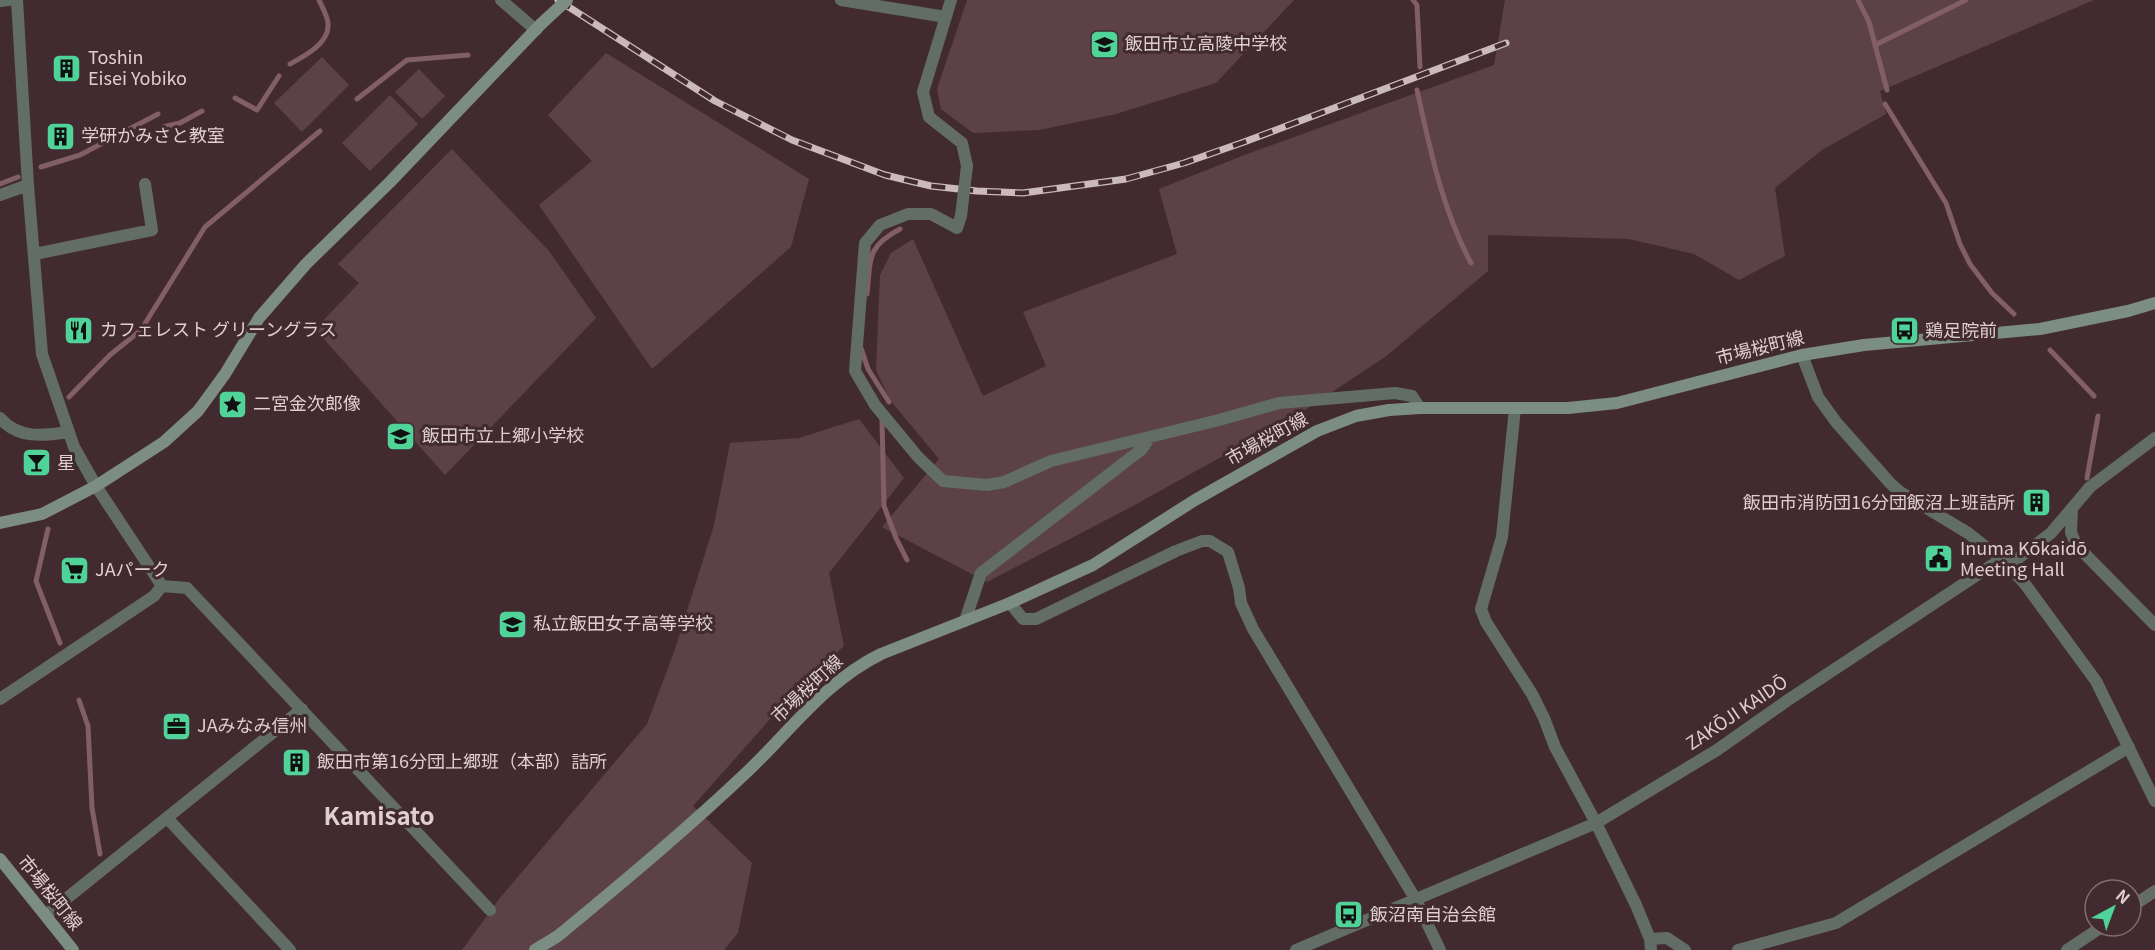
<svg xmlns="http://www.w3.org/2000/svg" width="2155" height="950" font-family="Georgia,'Noto Sans JP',serif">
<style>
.green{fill:#5c4248}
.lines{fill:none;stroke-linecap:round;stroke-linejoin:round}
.stream{stroke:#825e66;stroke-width:5}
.street{stroke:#626d67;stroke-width:12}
.secondary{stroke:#7c8d84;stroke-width:12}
.rail-casing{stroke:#cab9bd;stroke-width:7}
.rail{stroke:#422b30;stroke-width:4.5;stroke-dasharray:14;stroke-linecap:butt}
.street-bridge{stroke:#626d67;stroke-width:12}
.secondary-bridge{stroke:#7c8d84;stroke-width:12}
.labels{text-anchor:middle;stroke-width:6;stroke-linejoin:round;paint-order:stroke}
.poi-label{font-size:18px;fill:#dfcfd3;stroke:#422b30;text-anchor:start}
.street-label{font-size:18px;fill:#dfcfd3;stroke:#422b30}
.district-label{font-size:24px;font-weight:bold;fill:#dfcfd3;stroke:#422b30}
</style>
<rect width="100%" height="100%" fill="#422b30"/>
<path class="green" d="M 967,0 L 1294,0 L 1216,83 L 1116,114 L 1039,130 L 973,133 L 941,109 L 937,89 Z
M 1505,0 L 2094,0 L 1880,91 L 1886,114 L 1822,150 L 1775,188 L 1785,256 L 1739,280 L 1694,254 L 1629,239 L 1488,235 L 1488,271 L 1385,357 L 1302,412 L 1131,507 L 987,582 L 882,527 L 939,459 L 890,400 L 876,370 L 880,275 L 891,253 L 913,239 L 983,396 L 1046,366 L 1023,312 L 1177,254 L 1159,189 L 1247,154 L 1494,65 Z
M 606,53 L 809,179 L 791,247 L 652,369 L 539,205 L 592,161 L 548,115 Z
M 322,57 L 349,85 L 302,132 L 274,103 Z
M 419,69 L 445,96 L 422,119 L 395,92 Z
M 390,95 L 418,124 L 370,171 L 342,143 Z
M 452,149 L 549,251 L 596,318 L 445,475 L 315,329 L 359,283 L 338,264 Z
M 859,419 L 904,478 L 829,573 L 844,646 L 795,691 L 693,806 L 752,863 L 738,933 L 724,950 L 462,950 L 500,898 L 647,724 L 674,652 L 714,525 L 730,443 L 799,438 Z"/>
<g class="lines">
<path class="stream" d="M 1413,0 L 1417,5 L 1420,67
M 1858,0 L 1869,22 L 1887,90
M 1875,45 L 1966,0
M 290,64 C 305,56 330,43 328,23 C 327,15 322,7 319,0
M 1417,90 C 1430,149 1442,209 1471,263
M 235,98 L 257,110 L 279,76
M 357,99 L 407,60 L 468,55
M 1885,104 L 1946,203 L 1960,244 L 1970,264 L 1992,293 L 2014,314
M 163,127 L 180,123 L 202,111
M 41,167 L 80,155 L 158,114
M 0,184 L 18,177
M 867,294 C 871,259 866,247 900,229
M 861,348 L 868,369 L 889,402
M 2050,350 L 2094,396
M 69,397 L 110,355 L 141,330 L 205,227 L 320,131
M 882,420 L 884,506 L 896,538 L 907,560
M 2087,478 L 2098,416
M 48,529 L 36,581 L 60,643
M 79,700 L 88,726 L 92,808 L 100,854"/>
<path class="street" d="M 17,0 L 28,185 L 42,354 L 74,447 L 96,486 L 162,586
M 501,0 L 536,30
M 841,0 L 946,17
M 951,0 L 923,92 L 929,117 L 962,143 L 967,166
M 0,1 L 9,0
M 0,195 L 28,185
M 961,216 L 957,228 L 931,214 L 908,214 L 880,225 L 865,243 L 855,371 L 875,405 L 918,457 L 943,481 L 987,485 L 1004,482 L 1051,461 L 1219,420 L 1279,403 L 1395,393 L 1412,396 L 1420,408
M 35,254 L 152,230 L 145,184
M 1802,355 L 1818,397 L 1836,422 L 1890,483 L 1900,492 L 1968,533 L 2006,563 L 2025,584 L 2096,681 L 2155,801
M 1515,408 L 1502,537 L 1481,609 L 1486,622 L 1532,694 L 1544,718 L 1555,747 L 1596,823 L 1636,905 L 1650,939 L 1651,950
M 0,418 C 18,439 43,436 68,432
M 2072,509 L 2071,532 L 2076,545 L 2155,625
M 162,586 L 187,588 L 490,910
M 1010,603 L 1023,619 L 1036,619 L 1176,551 L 1202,541 L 1210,541 L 1228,552 L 1239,588 L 1241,603 L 1253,629 L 1416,900 L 1440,950
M 965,621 L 981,573 L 1142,449 L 1149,438
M 0,699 L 154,596 L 162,586
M 168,819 L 290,950
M 2131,907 L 2155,891
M 46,915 L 302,709
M 1650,939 L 1667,938 L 1685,950
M 1296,950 L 1596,823 L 1717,750 L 1788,700 L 1992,565 L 2016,560 L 2051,533 L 2090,487 L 2155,438
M 1738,950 L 1836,923 L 2129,747
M 2067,950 L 2103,926"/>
<path class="secondary" d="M 0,523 L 42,514 L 96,486 L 164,442 L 198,411 L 225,374 L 259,318 L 306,264 L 390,182 L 541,24
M 0,859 L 73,950
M 535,950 L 558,936 C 623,882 687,829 748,771 C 791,730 826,681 881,654 L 1010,603 L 1093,565 L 1195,500 L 1317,431 L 1356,416 L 1389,410 L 1420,408 L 1568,408 L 1617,403 L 1802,355 L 1864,345 L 2040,329 L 2128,311 L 2155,303"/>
<defs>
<path id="rail" d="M 558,0 L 715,101 L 792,140 L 885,175 L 931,186 L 977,191 L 1023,193 L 1126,179 L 1184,163 L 1244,142 L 1506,43"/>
</defs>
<use href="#rail" class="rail-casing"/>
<use href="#rail" class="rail"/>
<path class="street-bridge" d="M 961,216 L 967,166"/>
<path class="secondary-bridge" d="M 541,24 L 567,0"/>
</g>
<defs>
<symbol id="school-square" viewBox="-11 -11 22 22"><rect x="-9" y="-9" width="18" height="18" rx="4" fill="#50d398" stroke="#422b30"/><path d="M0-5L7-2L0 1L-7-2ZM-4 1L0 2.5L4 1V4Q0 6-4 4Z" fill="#111"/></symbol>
<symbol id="building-square" viewBox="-11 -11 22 22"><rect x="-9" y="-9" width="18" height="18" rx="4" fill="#50d398" stroke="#422b30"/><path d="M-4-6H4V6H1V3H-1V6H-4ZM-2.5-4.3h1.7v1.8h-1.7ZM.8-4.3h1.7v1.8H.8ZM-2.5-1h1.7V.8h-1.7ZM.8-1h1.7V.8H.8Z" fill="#111"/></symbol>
<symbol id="restaurant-square" viewBox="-11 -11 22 22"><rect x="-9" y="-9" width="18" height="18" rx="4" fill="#50d398" stroke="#422b30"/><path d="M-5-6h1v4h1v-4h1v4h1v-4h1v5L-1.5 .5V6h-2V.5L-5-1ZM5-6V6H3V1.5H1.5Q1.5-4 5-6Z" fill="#111"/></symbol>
<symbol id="bus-square" viewBox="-11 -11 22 22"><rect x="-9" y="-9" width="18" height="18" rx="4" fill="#50d398" stroke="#422b30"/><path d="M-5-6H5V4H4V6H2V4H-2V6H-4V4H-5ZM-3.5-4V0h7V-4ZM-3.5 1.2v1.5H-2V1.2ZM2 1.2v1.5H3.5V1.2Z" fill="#111"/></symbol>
<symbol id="sight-square" viewBox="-11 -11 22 22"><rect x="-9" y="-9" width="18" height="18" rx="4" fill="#50d398" stroke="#422b30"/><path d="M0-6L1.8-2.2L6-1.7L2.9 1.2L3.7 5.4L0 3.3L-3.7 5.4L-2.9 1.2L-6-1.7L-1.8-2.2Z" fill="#111"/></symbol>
<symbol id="bar-square" viewBox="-11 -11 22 22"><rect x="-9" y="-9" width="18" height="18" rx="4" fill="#50d398" stroke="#422b30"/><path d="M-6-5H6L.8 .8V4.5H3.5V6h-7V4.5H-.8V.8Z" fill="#111"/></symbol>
<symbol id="civic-square" viewBox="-11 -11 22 22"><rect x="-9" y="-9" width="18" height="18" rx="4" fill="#50d398" stroke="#422b30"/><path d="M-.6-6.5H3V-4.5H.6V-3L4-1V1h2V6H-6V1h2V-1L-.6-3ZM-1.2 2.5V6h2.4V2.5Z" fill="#111"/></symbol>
<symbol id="supermarket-square" viewBox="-11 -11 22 22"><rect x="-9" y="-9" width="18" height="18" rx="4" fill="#50d398" stroke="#422b30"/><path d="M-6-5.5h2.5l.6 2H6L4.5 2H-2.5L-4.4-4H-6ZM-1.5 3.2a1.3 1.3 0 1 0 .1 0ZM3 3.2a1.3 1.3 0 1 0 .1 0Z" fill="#111"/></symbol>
<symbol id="office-square" viewBox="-11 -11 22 22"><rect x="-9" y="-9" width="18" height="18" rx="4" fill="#50d398" stroke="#422b30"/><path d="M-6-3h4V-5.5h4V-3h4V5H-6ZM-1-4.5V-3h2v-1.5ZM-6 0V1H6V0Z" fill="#111"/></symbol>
</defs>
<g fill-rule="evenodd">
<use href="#school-square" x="1088" y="28" width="33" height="33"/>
<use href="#building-square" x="50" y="52" width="33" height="33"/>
<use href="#building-square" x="44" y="120" width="33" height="33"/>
<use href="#restaurant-square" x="62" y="314" width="33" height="33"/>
<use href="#bus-square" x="1888" y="314" width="33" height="33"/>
<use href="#sight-square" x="216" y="388" width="33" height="33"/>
<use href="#school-square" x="384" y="420" width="33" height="33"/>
<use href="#bar-square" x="20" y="446" width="33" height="33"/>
<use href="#building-square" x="2020" y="486" width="33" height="33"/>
<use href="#civic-square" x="1922" y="542" width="33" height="33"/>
<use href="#supermarket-square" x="58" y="554" width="33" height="33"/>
<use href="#school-square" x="496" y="608" width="33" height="33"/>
<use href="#office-square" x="160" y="710" width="33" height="33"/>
<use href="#building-square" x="280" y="746" width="33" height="33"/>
<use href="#bus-square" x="1332" y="898" width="33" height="33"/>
</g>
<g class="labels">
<g class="poi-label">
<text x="1125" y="50">飯田市立高陵中学校</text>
<text x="88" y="64">Toshin<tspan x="88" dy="21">Eisei Yobiko</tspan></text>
<text x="81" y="142">学研かみさと教室</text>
<text x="100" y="336">カフェレスト グリーングラス</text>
<text x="1925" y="337">鶏足院前</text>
<text x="253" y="410">二宮金次郎像</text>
<text x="422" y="442">飯田市立上郷小学校</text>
<text x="57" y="469">星</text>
<text x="2015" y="509" text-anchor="end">飯田市消防団16分団飯沼上班詰所</text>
<text x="1960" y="555">Inuma Kōkaidō<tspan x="1960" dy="21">Meeting Hall</tspan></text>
<text x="95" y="576">JAパーク</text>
<text x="533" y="630">私立飯田女子高等学校</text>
<text x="197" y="732">JAみなみ信州</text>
<text x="317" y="768">飯田市第16分団上郷班（本部）詰所</text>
<text x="1370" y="921">飯沼南自治会館</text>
</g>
<g class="street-label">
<text transform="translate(1760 348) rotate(-14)" y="6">市場桜町線</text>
<text transform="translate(1267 439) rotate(-29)" y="6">市場桜町線</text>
<text transform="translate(807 689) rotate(-43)" y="6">市場桜町線</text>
<text transform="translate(1737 713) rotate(-34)" y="6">ZAKŌJI KAIDŌ</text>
<text transform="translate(50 893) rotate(51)" y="6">市場桜町線</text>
</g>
<g class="district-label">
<text x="379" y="825">Kamisato</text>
</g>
</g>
<g transform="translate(2113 908) rotate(41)"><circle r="28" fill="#422b30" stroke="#816d71" stroke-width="1.5"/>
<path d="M0-4.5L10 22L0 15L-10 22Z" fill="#50d398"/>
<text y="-9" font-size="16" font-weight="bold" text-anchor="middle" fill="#dfcfd3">N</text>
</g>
</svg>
